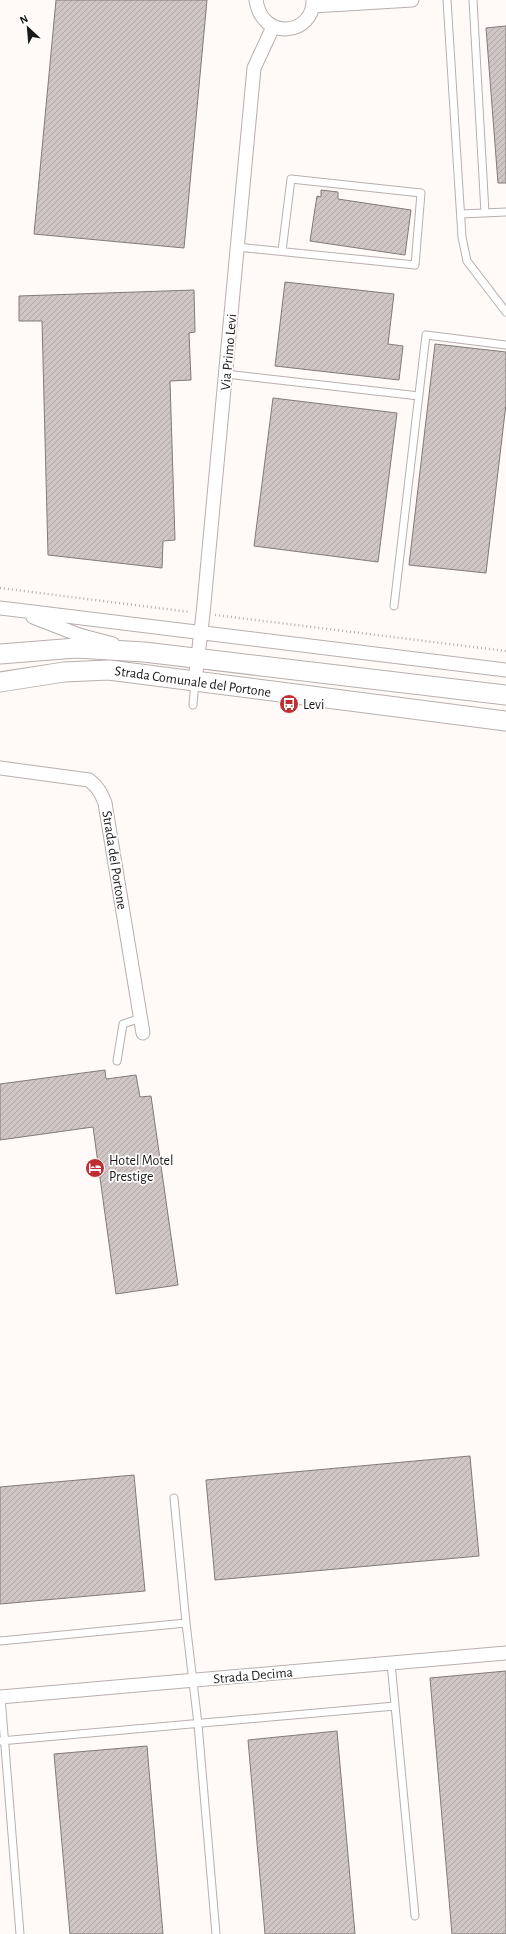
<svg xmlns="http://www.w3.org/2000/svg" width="506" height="1934" font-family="'Alegreya Sans',sans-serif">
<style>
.building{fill:url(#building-hatch);stroke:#827a79}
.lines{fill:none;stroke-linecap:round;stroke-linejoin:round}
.lane-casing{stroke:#b8afae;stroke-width:9}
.street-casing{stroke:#b8afae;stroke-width:15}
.secondary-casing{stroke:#b8afae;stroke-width:21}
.path{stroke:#b4afae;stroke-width:2.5;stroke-dasharray:1 3;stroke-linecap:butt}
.lane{stroke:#fff;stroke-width:7}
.street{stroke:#fff;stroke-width:13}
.secondary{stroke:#fff;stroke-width:19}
.labels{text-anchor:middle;stroke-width:3.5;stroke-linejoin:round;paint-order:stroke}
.street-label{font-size:14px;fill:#1b1818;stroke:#fff}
.poi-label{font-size:14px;fill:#1b1818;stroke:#fff;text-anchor:start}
</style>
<defs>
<pattern id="building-hatch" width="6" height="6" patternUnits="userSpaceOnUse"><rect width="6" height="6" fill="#cec5c4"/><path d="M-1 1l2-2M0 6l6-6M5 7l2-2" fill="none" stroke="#b0a8a8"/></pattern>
</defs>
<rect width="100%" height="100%" fill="#fff9f8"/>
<path class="building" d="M 56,0 L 207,0 L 184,248 L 34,234 Z
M 506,26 L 506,183 L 498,183 L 486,28 Z
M 321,190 L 338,192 L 338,199 L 411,210 L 405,255 L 310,241 L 317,196 L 321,197 Z
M 285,282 L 394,294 L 388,344 L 403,346 L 399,380 L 275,366 Z
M 194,290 L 195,332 L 189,333 L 191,380 L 170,381 L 175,540 L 163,541 L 162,568 L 48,555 L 42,321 L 19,321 L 19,296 Z
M 435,344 L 506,352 L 506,404 L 486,573 L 409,565 Z
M 273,398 L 397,413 L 378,562 L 254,546 Z
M 105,1070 L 106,1079 L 136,1075 L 140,1097 L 151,1096 L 178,1285 L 116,1294 L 93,1127 L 0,1140 L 0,1084 Z
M 470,1456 L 479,1556 L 215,1580 L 206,1480 Z
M 134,1475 L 145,1591 L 0,1604 L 0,1487 Z
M 506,1671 L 506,1934 L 452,1934 L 430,1678 Z
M 337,1731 L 355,1934 L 265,1934 L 248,1740 Z
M 147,1746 L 163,1934 L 70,1934 L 54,1754 Z"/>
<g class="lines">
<defs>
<path id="lane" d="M 447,0 L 462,237 L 467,261 L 506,312
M 473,0 L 485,213
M 461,214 L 506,212
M 237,247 L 415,265 L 421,193 L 291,179 L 282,251
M 226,374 L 419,396
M 394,606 L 426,335 L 506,345
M 193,705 L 195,681
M 117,1061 L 123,1024 L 141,1018
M 186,1623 L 198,1724 L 216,1934
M 0,1641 L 186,1623 L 174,1498
M 391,1663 L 415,1916
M 1,1697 L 20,1934
M 0,1741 L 395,1706"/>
<path id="street" d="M 256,0 C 262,42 314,35 313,0
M 313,6 L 412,0
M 0,608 L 506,670
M 33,617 L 79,635 L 113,644
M 195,681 L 203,614 L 254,68 L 273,27
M 0,768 L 89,780 C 98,787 101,793 105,803 L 143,1033
M 0,1697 L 506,1653"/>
<path id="secondary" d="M 0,654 L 76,648 L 144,652 L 506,695
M 0,682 L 64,672 L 109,670 L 506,721"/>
</defs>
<use href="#lane" class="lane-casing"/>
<use href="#street" class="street-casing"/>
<use href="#secondary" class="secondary-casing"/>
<path class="path" d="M 0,588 L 190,612
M 215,615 L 506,651"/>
<use href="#lane" class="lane"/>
<use href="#street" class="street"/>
<use href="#secondary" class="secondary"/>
</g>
<defs>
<symbol id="bus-disc" viewBox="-11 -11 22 22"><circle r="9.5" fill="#be2e33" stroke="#fff"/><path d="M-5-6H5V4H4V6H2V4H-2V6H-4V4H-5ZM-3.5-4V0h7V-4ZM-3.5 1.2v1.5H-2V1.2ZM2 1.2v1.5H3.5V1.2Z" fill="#fff"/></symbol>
<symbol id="hotel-disc" viewBox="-11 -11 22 22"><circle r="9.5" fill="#be2e33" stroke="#fff"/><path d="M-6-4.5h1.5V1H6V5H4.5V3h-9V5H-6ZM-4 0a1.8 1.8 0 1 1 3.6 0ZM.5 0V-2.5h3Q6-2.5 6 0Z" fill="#fff"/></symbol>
</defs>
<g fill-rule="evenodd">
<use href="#bus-disc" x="278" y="693" width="22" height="22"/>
<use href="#hotel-disc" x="84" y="1157" width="22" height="22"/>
</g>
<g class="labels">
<g class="street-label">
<text transform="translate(228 352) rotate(-85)" y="5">Via Primo Levi</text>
<text transform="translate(193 681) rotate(8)" y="5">Strada Comunale del Portone</text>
<text transform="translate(115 860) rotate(81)" y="5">Strada del Portone</text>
<text transform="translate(253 1675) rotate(-5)" y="5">Strada Decima</text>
</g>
<g class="poi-label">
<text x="303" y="709">Levi</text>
<text x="109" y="1165">Hotel Motel<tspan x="109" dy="16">Prestige</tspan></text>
</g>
</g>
<g transform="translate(28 28) rotate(334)" stroke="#ffffff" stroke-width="3" paint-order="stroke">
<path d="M0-3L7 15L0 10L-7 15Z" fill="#1b1818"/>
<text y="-6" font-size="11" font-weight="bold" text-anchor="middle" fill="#1b1818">N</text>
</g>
</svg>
